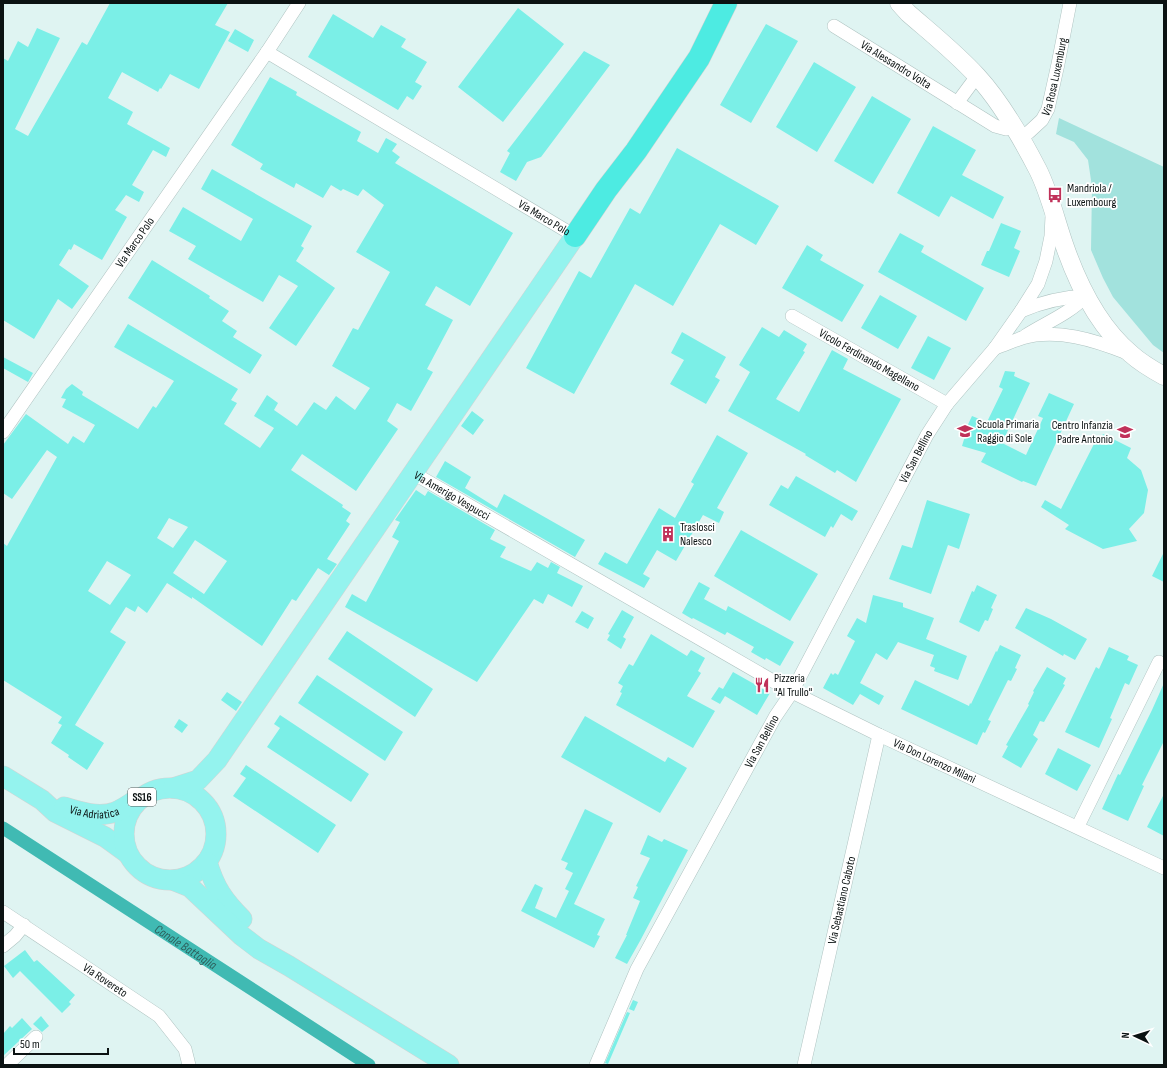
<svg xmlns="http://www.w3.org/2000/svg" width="1167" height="1068" font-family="'Sofia Sans Condensed',sans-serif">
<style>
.green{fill:#a2e2dd}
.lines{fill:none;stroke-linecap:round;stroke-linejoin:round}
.canal{stroke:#40bab3;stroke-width:13}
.building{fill:#7befe7;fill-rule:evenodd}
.street-casing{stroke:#afc3c1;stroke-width:14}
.secondary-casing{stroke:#afc3c1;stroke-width:19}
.primary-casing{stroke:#d3d4d4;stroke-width:21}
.highway-casing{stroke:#d3d4d4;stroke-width:23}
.street{stroke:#fff;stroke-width:13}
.secondary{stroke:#fff;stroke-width:18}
.primary{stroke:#94f3ee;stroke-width:20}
.highway{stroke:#4debe2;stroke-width:22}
.labels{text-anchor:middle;stroke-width:3.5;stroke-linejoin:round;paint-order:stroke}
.shield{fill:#fff;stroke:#545959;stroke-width:1}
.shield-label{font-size:11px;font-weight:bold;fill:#0b1212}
.street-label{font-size:12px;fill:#0b1212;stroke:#fff}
.poi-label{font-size:12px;fill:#0b1212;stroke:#fff;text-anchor:start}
.water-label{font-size:13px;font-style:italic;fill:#2d5f5c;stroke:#fff}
</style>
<rect width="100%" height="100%" fill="#dff4f2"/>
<path class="green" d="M 1059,118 L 1164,167 L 1164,353 L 1153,345 L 1113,297 L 1103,278 L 1091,250 L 1092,187 L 1088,160 L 1074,142 L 1056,134 Z"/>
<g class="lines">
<path class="canal" id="s1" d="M 3,828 L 369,1065"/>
</g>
<path class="building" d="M 110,3 L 228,3 L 215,25 L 230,32 L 199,89 L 170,74 L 161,89 L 160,88 L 158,92 L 122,72 L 108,98 L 133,112 L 127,124 L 170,148 L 166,157 L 153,150 L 132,185 L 144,192 L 139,202 L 126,195 L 115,210 L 127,217 L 102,260 L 74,244 L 71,250 L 69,249 L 59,265 L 89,286 L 72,309 L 58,299 L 34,339 L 3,320 L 3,58 L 8,61 L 18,41 L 28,47 L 37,28 L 60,38 L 15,129 L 28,136 L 82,42 L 87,45 Z
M 518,8 L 564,44 L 503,122 L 458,87 Z
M 333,14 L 373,38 L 381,25 L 406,39 L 401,47 L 427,62 L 415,82 L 422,86 L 413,100 L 407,96 L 398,110 L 308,57 Z
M 766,24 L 798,41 L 751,123 L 720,105 Z
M 235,29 L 254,40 L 248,52 L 228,41 Z
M 584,51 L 610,65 L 541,157 L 527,162 L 516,181 L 500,172 L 510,153 L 507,151 Z
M 814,62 L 856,87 L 817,152 L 776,127 Z
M 270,77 L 297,92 L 296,95 L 361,132 L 357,141 L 378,153 L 386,138 L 397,144 L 392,151 L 400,157 L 395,163 L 513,233 L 470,306 L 436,286 L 425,305 L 453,320 L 427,369 L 433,372 L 411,411 L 397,403 L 387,421 L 398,429 L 356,491 L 302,454 L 291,470 L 343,505 L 342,507 L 351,513 L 346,521 L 350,524 L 327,559 L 337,564 L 329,575 L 318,568 L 296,601 L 292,599 L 262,646 L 192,597 L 192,599 L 167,583 L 147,613 L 138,606 L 135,612 L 126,607 L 110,632 L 126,642 L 75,725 L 104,743 L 87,770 L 68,757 L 69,755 L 51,743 L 62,725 L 58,723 L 62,717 L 3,680 L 3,543 L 7,546 L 57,457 L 47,450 L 12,499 L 3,493 L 3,445 L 26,414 L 68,444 L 73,436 L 84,443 L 95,425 L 62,407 L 66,399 L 61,398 L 66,389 L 72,384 L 83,392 L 82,395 L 138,429 L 153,406 L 156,408 L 174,381 L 114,347 L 128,324 L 238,389 L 231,400 L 237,403 L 224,424 L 260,448 L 274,428 L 254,416 L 267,395 L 278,403 L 274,410 L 297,426 L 314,402 L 326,410 L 336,396 L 355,410 L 370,388 L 332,366 L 353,328 L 358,330 L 390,272 L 356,252 L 384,205 L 363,189 L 358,196 L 343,189 L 341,191 L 331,185 L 323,198 L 296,183 L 294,188 L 260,169 L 263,164 L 231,145 ZM 169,518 L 188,527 L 173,548 L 157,538 ZM 195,540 L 227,561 L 204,594 L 173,573 ZM 107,561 L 131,575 L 110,605 L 88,591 Z
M 872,96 L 911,119 L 873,184 L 834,161 Z
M 933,126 L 976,150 L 962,175 L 1004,197 L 993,219 L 951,196 L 939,217 L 897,193 Z
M 677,148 L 779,206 L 756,245 L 720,224 L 673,306 L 635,284 L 574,394 L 526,368 L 579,271 L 591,278 L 630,208 L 640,214 Z
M 212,169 L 312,226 L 301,246 L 304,248 L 296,261 L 335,288 L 296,346 L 269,328 L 298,286 L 279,275 L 263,302 L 188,259 L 196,246 L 169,231 L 183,207 L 241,241 L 253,219 L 201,189 Z
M 1001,223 L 1021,231 L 1014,248 L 1020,251 L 1009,277 L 981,265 L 987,251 L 989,251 Z
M 900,233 L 924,246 L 921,252 L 984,288 L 966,321 L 878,272 Z
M 807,245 L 823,255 L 820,260 L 864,285 L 842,322 L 782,288 Z
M 152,260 L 210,296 L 209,298 L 229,311 L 222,321 L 237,331 L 233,337 L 262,355 L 250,374 L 128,298 Z
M 880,295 L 917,316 L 898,349 L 861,328 Z
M 762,327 L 779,337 L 784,330 L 807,344 L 803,351 L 805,352 L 776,399 L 799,412 L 832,350 L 848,359 L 843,369 L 901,399 L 856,482 L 837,470 L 835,473 L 805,455 L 806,454 L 728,411 L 750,372 L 739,365 Z
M 682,332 L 726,357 L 715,377 L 720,380 L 706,404 L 670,384 L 684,360 L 671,353 Z
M 928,336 L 951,348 L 934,380 L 911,368 Z
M 3,357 L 33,373 L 28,382 L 3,368 Z
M 1005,371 L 1015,372 L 1014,376 L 1030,383 L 1002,443 L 1026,455 L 1043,418 L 1038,416 L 1049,393 L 1074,404 L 1036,486 L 1023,481 L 1022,482 L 981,462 L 986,453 L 962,446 L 965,436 L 963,435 L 972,416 L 987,422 L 1003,389 L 999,387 Z
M 472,411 L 484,420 L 473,435 L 461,426 Z
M 1103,434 L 1131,448 L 1127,458 L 1141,470 L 1148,490 L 1144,513 L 1129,529 L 1137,541 L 1103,549 L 1065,529 L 1069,525 L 1041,507 L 1045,500 L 1061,509 L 1096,440 L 1099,442 Z
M 717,435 L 748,453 L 717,508 L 724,512 L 719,523 L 703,515 L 676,561 L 657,550 L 643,574 L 650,578 L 644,588 L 598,564 L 605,552 L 627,564 L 659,508 L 675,518 L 694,484 L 691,482 Z
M 445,461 L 471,477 L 465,488 L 497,508 L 504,494 L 585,540 L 575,557 L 436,477 Z
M 796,476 L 858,511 L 852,521 L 841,514 L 833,528 L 831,526 L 825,537 L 769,505 L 781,485 L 788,489 Z
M 416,490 L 425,496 L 428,491 L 495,530 L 490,539 L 506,547 L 500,557 L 531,571 L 537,562 L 548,568 L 551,562 L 560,567 L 557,573 L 583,586 L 572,607 L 548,594 L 543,604 L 534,599 L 477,682 L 345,607 L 352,594 L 366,602 L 399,541 L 392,537 L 400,522 L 395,520 Z
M 927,500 L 970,514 L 959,549 L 948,545 L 931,594 L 889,579 L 902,545 L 912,548 Z
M 741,530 L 818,574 L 790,621 L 714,576 Z
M 1164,552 L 1164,582 L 1152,576 Z
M 699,582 L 710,588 L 704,599 L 726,611 L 728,606 L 794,642 L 780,666 L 766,658 L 765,660 L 751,652 L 754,647 L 727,632 L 725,635 L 693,618 L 692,619 L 682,613 Z
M 977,585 L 997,595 L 991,608 L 993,609 L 988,621 L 985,620 L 979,632 L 959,622 L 972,591 L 974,592 Z
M 873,595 L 903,603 L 903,607 L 934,618 L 926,639 L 967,656 L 958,680 L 934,671 L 935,668 L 930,666 L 934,655 L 898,642 L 887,660 L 876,653 L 860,683 L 884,696 L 879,705 L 860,694 L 853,705 L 823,688 L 831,673 L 833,675 L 835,673 L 838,675 L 855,641 L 847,636 L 857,618 L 866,623 Z
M 1026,608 L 1051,619 L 1087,639 L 1075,660 L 1064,654 L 1063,656 L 1015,628 Z
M 622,610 L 634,617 L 623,637 L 626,639 L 621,649 L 607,640 L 610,635 L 608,634 Z
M 582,611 L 594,618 L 588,629 L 575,622 Z
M 347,631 L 433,689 L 415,717 L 328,659 Z
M 651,634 L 687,656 L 691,650 L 705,658 L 698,671 L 701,673 L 687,696 L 715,711 L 693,748 L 616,705 L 622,693 L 620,692 L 623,686 L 618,683 L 629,664 L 633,666 Z
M 1000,645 L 1021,655 L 1015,668 L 1017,669 L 1011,681 L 1008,680 L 988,720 L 991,721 L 985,733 L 983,732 L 977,745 L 901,709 L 915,680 L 969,706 L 970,703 L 971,704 L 996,651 L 997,652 Z
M 1109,647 L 1129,656 L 1127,660 L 1138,665 L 1129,685 L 1125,683 L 1110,718 L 1112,719 L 1099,748 L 1065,732 L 1096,667 L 1099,669 Z
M 1047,667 L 1066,678 L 1063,684 L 1065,685 L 1044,722 L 1040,721 L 1033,735 L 1038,739 L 1021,768 L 1002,757 L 1008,746 L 1006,745 L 1029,705 L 1028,704 L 1034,692 L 1033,691 Z
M 733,672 L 770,693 L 757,715 L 725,696 L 720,704 L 711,699 L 719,687 L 723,689 Z
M 317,675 L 403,732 L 385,761 L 298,703 Z
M 1164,683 L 1164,741 L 1142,785 L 1144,786 L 1128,821 L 1102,809 L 1118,774 L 1120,775 L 1152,710 Z
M 227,692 L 242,702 L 236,711 L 221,700 Z
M 280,715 L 369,774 L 351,802 L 267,747 L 280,728 L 274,724 Z
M 585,716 L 665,762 L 668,757 L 687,768 L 660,813 L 561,757 Z
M 179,719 L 188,725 L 182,733 L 174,727 Z
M 1058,748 L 1091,765 L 1077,791 L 1045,774 Z
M 246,765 L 336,825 L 318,853 L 233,796 L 246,778 L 240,774 Z
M 1164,794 L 1164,836 L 1147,827 Z
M 585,809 L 613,823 L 574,904 L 605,919 L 597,935 L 600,936 L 594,948 L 521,911 L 535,884 L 543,888 L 535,908 L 556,918 L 569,891 L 565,889 L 573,873 L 565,869 L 568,863 L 561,860 Z
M 648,835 L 662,842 L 664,839 L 688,850 L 640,941 L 627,964 L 615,958 L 627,935 L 626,935 L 640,901 L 633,898 L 638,887 L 636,886 L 650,858 L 640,854 Z
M 25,950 L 34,962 L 37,960 L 75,995 L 69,1002 L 71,1004 L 62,1013 L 20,971 L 13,978 L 4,966 Z
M 633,1000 L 638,1002 L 634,1011 L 629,1009 Z
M 627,1012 L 630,1013 L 608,1064 L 605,1063 Z
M 41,1016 L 49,1026 L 42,1032 L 33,1024 Z
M 22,1018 L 32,1029 L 3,1056 L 3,1034 L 10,1026 L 12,1028 Z"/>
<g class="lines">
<defs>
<g id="street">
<path id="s2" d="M 834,26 L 995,126 L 1006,129 L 1013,126"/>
<path id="s3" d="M 267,52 L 575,236"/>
<path d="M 957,103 L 977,76"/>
<path id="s4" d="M 1020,138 L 1029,132 L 1042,120 L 1048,109 L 1058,64 L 1070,3"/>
<path d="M 1021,311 C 1042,302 1063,297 1086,296"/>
<path id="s5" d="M 792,316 L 947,404"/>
<path d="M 1025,336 C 1045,323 1069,314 1086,296"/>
<path d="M 995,348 C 1004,345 1013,341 1022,338 C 1057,328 1094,340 1127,353"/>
<path id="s6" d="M 3,432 L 267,52 L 299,3"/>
<path id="s7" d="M 413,473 L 792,692 L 879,735 L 1164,868"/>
<path d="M 1078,826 L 1159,662"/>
<path id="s8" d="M 3,912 L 159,1016 L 185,1049 L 189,1065"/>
<path d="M 3,946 L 15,936 L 24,925"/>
<path d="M 7,1065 L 36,1037"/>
<path id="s9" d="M 596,1065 L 637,969 L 775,717 L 792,692 L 927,435 L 947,404 L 995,348 L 1021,311 L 1038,284 L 1046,261 L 1051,236 L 1052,216"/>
<path id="s10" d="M 804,1065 L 879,735"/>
</g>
<path id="secondary" d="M 899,3 L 908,13 C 931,33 956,53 977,76 C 1001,102 1022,139 1038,170 C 1050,194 1056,222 1065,247 C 1079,287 1099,327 1131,354 C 1141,363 1153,370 1164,376"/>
<g id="primary">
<path d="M 3,776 L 42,800 L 55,812 L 105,837 L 127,853"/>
<circle cx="170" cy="834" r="46"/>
<path d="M 173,788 L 198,780 L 217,760 L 575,236"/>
<path id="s11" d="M 64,807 C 80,812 99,818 115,812 C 123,809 130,804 137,799"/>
<path d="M 207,862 C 215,888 223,900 242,919"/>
<path d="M 175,881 L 190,887 L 242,936 L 259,949 L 289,966 L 449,1065"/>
</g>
<path id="highway" d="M 575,236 L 606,190 L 636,151 L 699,58 L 726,3"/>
</defs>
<use href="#street" class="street-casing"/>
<use href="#secondary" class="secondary-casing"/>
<use href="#primary" class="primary-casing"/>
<use href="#highway" class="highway-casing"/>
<use href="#street" class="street"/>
<use href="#secondary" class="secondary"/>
<use href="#primary" class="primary"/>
<use href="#highway" class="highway"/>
</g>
<defs>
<symbol id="bus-bare" viewBox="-9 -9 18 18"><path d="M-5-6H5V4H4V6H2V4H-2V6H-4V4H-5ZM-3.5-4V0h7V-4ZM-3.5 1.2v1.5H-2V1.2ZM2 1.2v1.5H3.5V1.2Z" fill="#c03159" stroke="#fff" stroke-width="2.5" paint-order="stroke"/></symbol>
<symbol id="school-bare" viewBox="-9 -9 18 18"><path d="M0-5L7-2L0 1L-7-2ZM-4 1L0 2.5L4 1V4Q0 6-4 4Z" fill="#c03159" stroke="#fff" stroke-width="2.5" paint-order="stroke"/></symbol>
<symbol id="building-bare" viewBox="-9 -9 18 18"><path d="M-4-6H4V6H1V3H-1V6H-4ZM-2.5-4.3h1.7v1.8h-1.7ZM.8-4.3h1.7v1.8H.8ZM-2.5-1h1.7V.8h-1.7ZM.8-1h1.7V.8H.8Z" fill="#c03159" stroke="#fff" stroke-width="2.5" paint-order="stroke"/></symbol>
<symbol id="restaurant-bare" viewBox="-9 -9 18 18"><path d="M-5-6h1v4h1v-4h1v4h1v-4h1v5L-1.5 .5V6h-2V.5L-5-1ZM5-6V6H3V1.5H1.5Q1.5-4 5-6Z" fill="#c03159" stroke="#fff" stroke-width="2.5" paint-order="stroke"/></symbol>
</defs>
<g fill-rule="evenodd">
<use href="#bus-bare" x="1044" y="184" width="22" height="22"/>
<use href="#school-bare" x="954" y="420" width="22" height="22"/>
<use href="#school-bare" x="1114" y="421" width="22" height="22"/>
<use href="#building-bare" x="657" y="523" width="22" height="22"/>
<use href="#restaurant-bare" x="751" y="674" width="22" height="22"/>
</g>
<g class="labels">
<rect class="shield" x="128" y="788" width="28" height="18" rx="3"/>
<g class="shield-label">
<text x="142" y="801">SS16</text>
</g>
<g class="street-label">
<text dy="4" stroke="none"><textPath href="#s2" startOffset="73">Via Alessandro Volta</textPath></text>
<text dy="4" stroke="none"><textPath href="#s4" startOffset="74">Via Rosa Luxemburg</textPath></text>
<text dy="4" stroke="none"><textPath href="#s3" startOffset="323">Via Marco Polo</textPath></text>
<text dy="4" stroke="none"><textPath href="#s6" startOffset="231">Via Marco Polo</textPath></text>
<text dy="4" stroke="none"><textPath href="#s5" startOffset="89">Vicolo Ferdinando Magellano</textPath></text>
<text dy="4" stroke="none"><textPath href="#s9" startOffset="688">Via San Bellino</textPath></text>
<text dy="4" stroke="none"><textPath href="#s7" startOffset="45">Via Amerigo Vespucci</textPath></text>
<text dy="4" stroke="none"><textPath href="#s9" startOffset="364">Via San Bellino</textPath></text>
<text dy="4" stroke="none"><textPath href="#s7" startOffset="596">Via Don Lorenzo Milani</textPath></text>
<text dy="4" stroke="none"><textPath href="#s11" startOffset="31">Via Adriatica</textPath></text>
<text dy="4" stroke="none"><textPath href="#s10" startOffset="169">Via Sebastiano Caboto</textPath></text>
<text dy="4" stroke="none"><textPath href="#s8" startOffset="123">Via Rovereto</textPath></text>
</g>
<g class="poi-label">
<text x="1067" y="192">Mandriola /<tspan x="1067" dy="14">Luxembourg</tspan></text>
<text x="977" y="428">Scuola Primaria<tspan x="977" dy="14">Raggio di Sole</tspan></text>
<text x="1113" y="429" text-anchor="end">Centro Infanzia<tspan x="1113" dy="14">Padre Antonio</tspan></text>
<text x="680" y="531">Traslosci<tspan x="680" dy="14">Nalesco</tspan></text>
<text x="774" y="682">Pizzeria<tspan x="774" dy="14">"Al Trullo"</tspan></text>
</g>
<g class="water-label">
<text dy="5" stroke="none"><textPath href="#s1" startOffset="218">Canale Battaglia</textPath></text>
</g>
</g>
<rect width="1167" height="1068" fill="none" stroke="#0b1212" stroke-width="8"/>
<g transform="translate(1135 1036) rotate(274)" stroke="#ffffff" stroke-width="3" paint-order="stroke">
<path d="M0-3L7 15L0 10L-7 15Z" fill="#0b1212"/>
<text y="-6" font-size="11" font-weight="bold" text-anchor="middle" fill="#0b1212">N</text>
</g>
<path d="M14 1048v6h94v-6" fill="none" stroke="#0b1212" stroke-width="2"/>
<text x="20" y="1048" font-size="12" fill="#0b1212" stroke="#ffffff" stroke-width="3" paint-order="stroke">50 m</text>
</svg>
